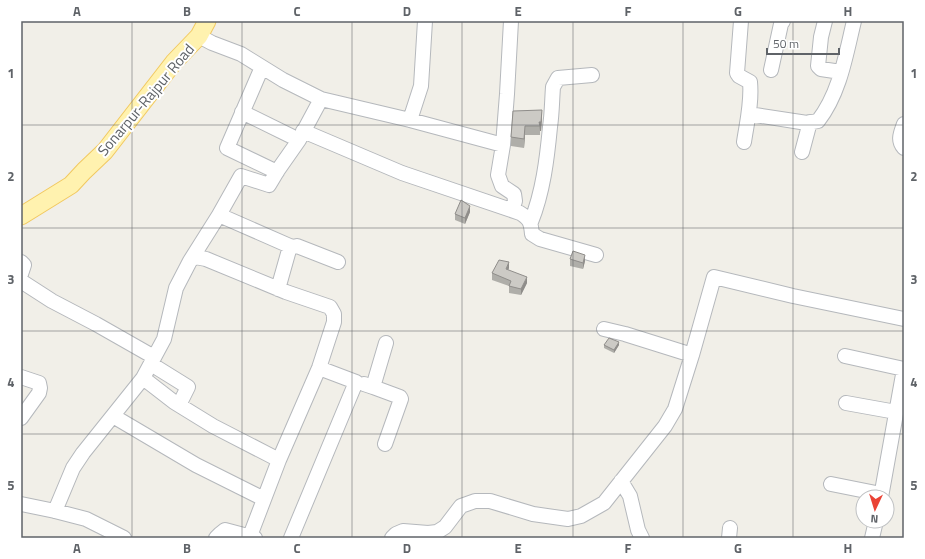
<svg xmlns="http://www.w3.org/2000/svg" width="925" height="559" font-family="'Titillium Web',sans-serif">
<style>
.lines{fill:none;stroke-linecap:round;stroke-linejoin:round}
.minor-casing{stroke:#b5b8bc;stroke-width:16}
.major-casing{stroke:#f2c960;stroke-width:19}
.minor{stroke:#fff;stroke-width:14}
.major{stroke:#fff2af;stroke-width:17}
.wall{fill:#afaea9}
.shaded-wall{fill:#8f8d8a}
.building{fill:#cccac5;stroke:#8f8d8a}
.grid{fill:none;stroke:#5f6368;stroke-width:1;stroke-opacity:0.55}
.labels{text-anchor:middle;stroke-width:4;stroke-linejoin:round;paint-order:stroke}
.street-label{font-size:15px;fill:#5f6368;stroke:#fff}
.neatline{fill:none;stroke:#5f6368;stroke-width:1.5}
.grid-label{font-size:13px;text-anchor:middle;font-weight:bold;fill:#5f6368}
</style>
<rect width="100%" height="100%" fill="#f1efe8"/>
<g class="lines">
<defs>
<path id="minor" d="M 511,21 L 507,94 L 503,145 L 498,175 L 502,186 L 514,194 L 515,201 L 512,210
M 741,21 L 737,73 L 739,76 L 750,82 C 752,102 747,122 744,142
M 825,21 L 821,37 L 818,66 L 821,69 L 841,72
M 199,36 L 212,43 L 241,54 L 283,80 L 321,99 L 410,120 L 503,145
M 262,67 L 227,148 L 277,172
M 771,70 L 781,24 L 783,21
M 242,112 L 299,140 L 321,99
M 749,114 L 807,123 L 818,121 C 840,93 846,54 854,21
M 410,120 L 421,86 L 425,21
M 904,124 C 901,133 897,140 904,148
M 303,131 L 402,173 L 520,213 C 530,219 531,223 532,234 L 540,239 L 596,255
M 802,152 L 810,122
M 219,215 L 292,247
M 531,222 C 543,192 547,159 550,127 C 552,114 552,100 553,87 L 558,78 L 592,75
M 190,261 L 219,215 L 241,176 L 269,185 L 278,170 L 299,140
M 21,262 L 24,265 L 21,274
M 21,281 L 52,301 L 96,324 L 154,357
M 278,289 L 289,250 L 292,247 L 297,246 L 338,262
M 604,329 L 625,334 L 692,355
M 845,356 L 904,369
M 151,364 L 188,387 L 179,405
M 21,377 L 39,383 L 40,388 L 39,393 L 21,418
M 143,378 L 174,402 L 213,426 L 279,460
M 364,384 L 373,387 L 386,343
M 373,387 L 400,397 L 401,399 L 385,444
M 846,403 L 896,412
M 113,416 L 196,465 L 264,499
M 621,481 L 630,496 L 638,530 L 642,538
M 831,484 L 881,494
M 881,497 L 904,369
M 21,504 L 55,511 L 86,519 L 124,538
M 55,511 L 73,468 L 83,453 L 143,378 L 164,339 L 176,288 L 190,261 L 195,257 L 206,259 L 286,292 L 330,307 L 334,314 L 334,322 L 319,368 L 279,460 L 250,536
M 216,538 L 220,534 L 225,530 L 255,538
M 291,538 L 356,382 L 319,368
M 392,538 L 396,534 L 403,531 L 428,533 L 437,532 L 445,527 L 461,506 L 475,501 L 490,501 L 533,514 L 568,519 L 581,516 L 604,503 L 665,426 L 675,409 L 692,355 L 714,277 L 793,296 L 904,319
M 729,538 L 730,528
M 872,538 L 876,521"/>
<path id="major" d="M 21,216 L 71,185 L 84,171 L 105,151 L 174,62 L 199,36 L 207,21"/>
</defs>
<use href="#minor" class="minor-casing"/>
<use href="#major" class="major-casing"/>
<use href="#minor" class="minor"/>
<use href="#major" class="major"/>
</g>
<path class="wall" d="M 513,111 L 542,119 L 541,131 L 540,131 L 540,135 L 525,135 L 524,148 L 511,146 L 511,137 Z
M 470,212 L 465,224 L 455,220 L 455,214 Z
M 570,259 L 585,261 L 583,269 L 570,266 Z
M 509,268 L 508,270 L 527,283 L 521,295 L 509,293 L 509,286 L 492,280 L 492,273 Z
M 604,345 L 619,345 L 614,353 L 604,348 Z"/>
<path class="shaded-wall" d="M 542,110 L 542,119 L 541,131 L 540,131 L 539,122 Z
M 525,126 L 525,135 L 524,148 L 524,139 Z
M 470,206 L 470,212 L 465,224 L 465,218 Z
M 585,255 L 585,261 L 583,269 L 583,263 Z
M 509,262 L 509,268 L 506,275 L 506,269 Z
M 527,277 L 527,283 L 521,295 L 521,289 Z
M 619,342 L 619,345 L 614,353 L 614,350 Z"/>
<path class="building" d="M 542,110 L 541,122 L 539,122 L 540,126 L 525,126 L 524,139 L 511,137 L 513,111 Z
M 461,200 L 470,206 L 465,218 L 455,214 Z
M 573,251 L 585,255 L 583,263 L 570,259 Z
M 499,260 L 509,262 L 506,269 L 527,277 L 521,289 L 509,286 L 511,281 L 492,273 Z
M 609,338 L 619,342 L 614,350 L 604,345 Z"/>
<path class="grid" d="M 132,21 L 132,538M 242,21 L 242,538M 352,21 L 352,538M 462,21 L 462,538M 573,21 L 573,538M 683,21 L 683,538M 793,21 L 793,538M 21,125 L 904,125M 21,228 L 904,228M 21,331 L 904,331M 21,434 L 904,434"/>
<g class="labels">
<g class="street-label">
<text transform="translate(146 100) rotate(-50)" y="5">Sonarpur-Rajpur Road</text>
</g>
</g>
<rect width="925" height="559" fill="none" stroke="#ffffff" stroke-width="44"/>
<g transform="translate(875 509) rotate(184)"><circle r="19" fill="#ffffff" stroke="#bfc1c3"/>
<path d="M0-3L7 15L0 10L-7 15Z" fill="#ea4335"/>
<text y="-6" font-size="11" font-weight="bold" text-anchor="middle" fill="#5f6368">N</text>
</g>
<path d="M767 48v6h72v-6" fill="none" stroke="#5f6368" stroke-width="2"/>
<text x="773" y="48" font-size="12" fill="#5f6368" stroke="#ffffff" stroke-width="3" paint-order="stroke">50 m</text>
<rect x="22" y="22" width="881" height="515" class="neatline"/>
<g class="grid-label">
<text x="77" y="16">A</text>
<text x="187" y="16">B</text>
<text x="297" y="16">C</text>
<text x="407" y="16">D</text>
<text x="518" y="16">E</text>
<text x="628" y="16">F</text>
<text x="738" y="16">G</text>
<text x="848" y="16">H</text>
<text x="11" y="78">1</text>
<text x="914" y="78">1</text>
<text x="11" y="181">2</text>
<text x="914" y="181">2</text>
<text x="11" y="284">3</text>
<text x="914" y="284">3</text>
<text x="11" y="387">4</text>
<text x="914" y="387">4</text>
<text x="11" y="490">5</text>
<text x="914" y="490">5</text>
<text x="77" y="553">A</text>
<text x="187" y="553">B</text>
<text x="297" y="553">C</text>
<text x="407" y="553">D</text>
<text x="518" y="553">E</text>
<text x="628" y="553">F</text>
<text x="738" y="553">G</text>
<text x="848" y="553">H</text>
</g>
</svg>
